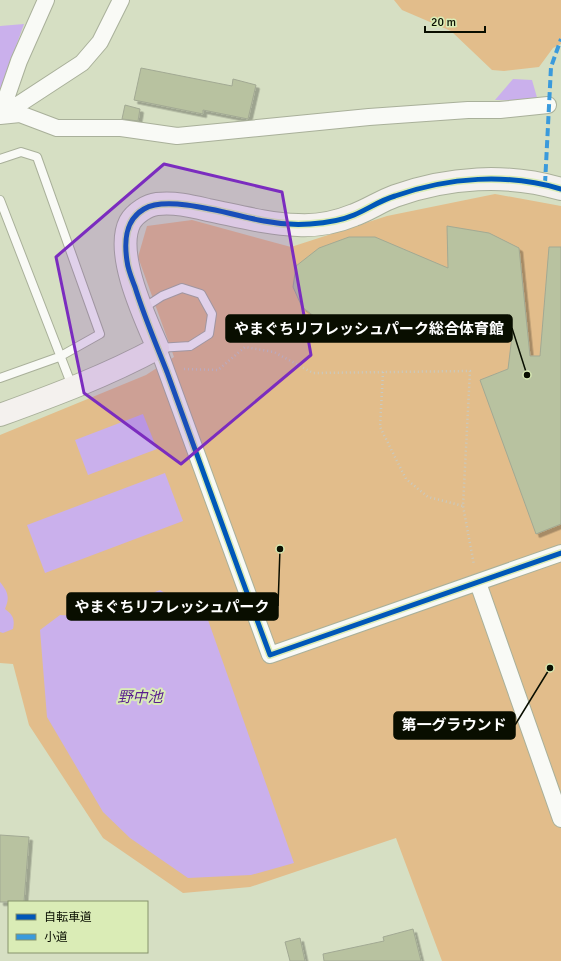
<svg xmlns="http://www.w3.org/2000/svg" width="561" height="961" font-family="Signika,'Noto Sans JP',sans-serif">
<style>
.green{fill:#e2bd8b}
.water{fill:#cab0ec}
.building{fill:#b8c2a0;stroke:#a2a993;filter:url(#shadow)}
.lines{fill:none;stroke-linecap:round;stroke-linejoin:round}
.lane-casing{stroke:#a9b09a;stroke-width:10}
.street-casing{stroke:#a9b09a;stroke-width:18}
.secondary-casing{stroke:#a9b09a;stroke-width:24}
.path{stroke:#c8cac2;stroke-width:2.5;stroke-dasharray:1 3;stroke-linecap:butt}
.lane{stroke:#f9faf6;stroke-width:8}
.street{stroke:#f9faf6;stroke-width:16}
.secondary{stroke:#f4f1ee;stroke-width:22}
.quiet{stroke:#3a9adc;stroke-width:4;stroke-dasharray:8 4;stroke-linecap:butt}
.cycleway-casing{stroke:#daecb6;stroke-width:8}
.cycleway{stroke:#0057b8;stroke-width:5}
.marked{fill:#7b2cbf;fill-opacity:0.2;stroke:#7b2cbf;stroke-width:3;stroke-linejoin:round}
.labels{text-anchor:middle;stroke-width:4;stroke-linejoin:round;paint-order:stroke}
.water-label{font-size:15px;font-style:italic;fill:#591e8e;stroke:#daecb6}
.leader{fill:none;stroke:#090e00;stroke-width:1.5}
.callout-dot{fill:#090e00;stroke:#daecb6;stroke-width:1.5}
.callout{fill:#090e00;stroke:#090e00;stroke-width:1.5}
.callout-label{font-size:15px;text-anchor:middle;font-weight:bold;fill:#fff}
</style>
<defs>
<filter id="shadow"><feDropShadow dx="3.5" dy="3.5" stdDeviation="0" flood-color="#0004"/></filter>
</defs>
<rect width="100%" height="100%" fill="#d6dfc3"/>
<path class="green" d="M 394,0 L 561,0 L 561,44 L 553,48 L 539,67 L 504,71 L 492,70 L 451,31 L 402,10 Z
M 495,194 L 561,206 L 561,961 L 442,961 L 396,838 L 250,887 L 183,893 L 103,838 L 29,725 L 13,664 L 0,663 L 0,435 L 146,375 L 174,357 L 138,257 L 147,226 L 192,220 L 291,247 L 387,216 Z"/>
<path class="water" d="M 24,24 L 0,91 L 0,26 Z
M 513,79 L 532,80 L 538,101 L 495,100 Z
M 143,414 L 157,449 L 88,475 L 75,440 Z
M 165,473 L 183,521 L 45,573 L 27,525 Z
M 0,582 C 8,592 10,597 5,609 C 13,615 15,619 13,629 L 3,633 L 0,632 Z
M 160,590 L 208,620 L 294,863 L 251,875 L 188,878 L 130,838 L 103,812 L 47,717 L 40,630 L 60,615 L 93,617 Z"/>
<path class="building" d="M 141,68 L 232,86 L 233,79 L 256,85 L 248,119 L 203,110 L 203,114 L 134,100 Z
M 125,105 L 140,109 L 138,121 L 122,119 Z
M 447,226 L 489,233 L 519,248 L 530,356 L 540,356 L 549,247 L 561,247 L 561,524 L 536,534 L 480,380 L 508,369 L 512,336 L 441,335 L 442,323 L 354,333 L 323,323 L 302,307 L 293,287 L 296,266 L 319,248 L 349,237 L 375,237 L 448,268 Z
M 0,835 L 29,837 L 24,902 L 0,902 Z
M 413,929 L 421,961 L 324,961 L 323,954 L 384,941 L 383,937 Z
M 300,938 L 305,961 L 290,961 L 285,942 Z"/>
<g class="lines">
<defs>
<path id="lane" d="M 0,159 L 21,152 L 37,157 L 100,334 L 59,357 L 0,378
M 0,200 L 72,386
M 142,309 L 162,296 L 182,288 L 201,294 L 212,314 L 209,334 L 190,346 L 158,348"/>
<path id="street" d="M 46,0 L 19,61 L 0,116 L 20,114 L 57,128 L 121,128 L 177,136 L 369,117 L 468,110 L 500,110 L 548,105
M 4,114 L 82,63 L 100,42 L 121,0
M 158,348 L 270,655 L 561,553
M 478,583 L 561,819"/>
<path id="secondary" d="M 0,415 C 55,395 106,376 158,348 C 145,318 114,253 130,222 C 135,213 148,205 157,204 C 175,202 191,206 208,210 C 238,216 267,224 298,225 C 316,226 337,222 354,215 C 368,210 381,201 395,196 C 448,177 507,173 561,189"/>
</defs>
<use href="#lane" class="lane-casing"/>
<use href="#street" class="street-casing"/>
<use href="#secondary" class="secondary-casing"/>
<path class="path" d="M 184,369 L 218,370 L 245,347 L 274,352 L 313,373 L 470,371 L 463,506 L 474,565
M 383,372 L 380,427 L 406,479 L 428,497 L 463,506"/>
<use href="#lane" class="lane"/>
<use href="#street" class="street"/>
<use href="#secondary" class="secondary"/>
<path class="quiet" d="M 545,184 L 551,67 L 561,39"/>
<defs>
<path id="cycleway" d="M 561,189 C 507,173 449,177 395,196 C 381,200 368,209 354,215 C 340,221 325,223 310,224 C 295,225 279,224 264,221 C 235,216 169,194 144,209 C 125,220 124,241 127,261 C 128,270 132,279 135,287 C 144,316 156,344 167,372 C 201,467 235,561 270,655 L 561,553"/>
</defs>
<use href="#cycleway" class="cycleway-casing"/>
<use href="#cycleway" class="cycleway"/>
</g>
<path class="marked" d="M 164,164 L 282,192 L 311,355 L 181,464 L 84,393 L 56,257 Z"/>
<g class="labels">
<g class="water-label">
<text x="140" y="702">野中池</text>
</g>
</g>
<path class="leader" d="M527 375L512 328M280 549L278 606M550 668L515 725"/>
<g class="callout-dot">
<circle cx="527" cy="375" r="4"/>
<circle cx="280" cy="549" r="4"/>
<circle cx="550" cy="668" r="4"/>
</g>
<g class="callout">
<rect x="226" y="315" width="286" height="27" rx="4"/>
<rect x="67" y="593" width="211" height="27" rx="4"/>
<rect x="394" y="712" width="121" height="27" rx="4"/>
</g>
<g class="callout-label">
<text x="369" y="334">やまぐちリフレッシュパーク総合体育館</text>
<text x="172" y="612">やまぐちリフレッシュパーク</text>
<text x="454" y="730">第一グラウンド</text>
</g>
<rect x="8" y="901" width="140" height="52" fill="#daecb6" stroke="#86936d"/>
<rect x="16" y="914" width="20" height="6" fill="#0057b8" stroke="#86936d"/>
<text x="44" y="921" font-size="12" fill="#090e00">自転車道</text>
<rect x="16" y="934" width="20" height="6" fill="#3a9adc" stroke="#86936d"/>
<text x="44" y="941" font-size="12" fill="#090e00">小道</text>
<path d="M425 26v6h60v-6" fill="none" stroke="#090e00" stroke-width="2"/>
<text x="431" y="26" font-size="12" fill="#090e00" stroke="#daecb6" stroke-width="3" paint-order="stroke">20 m</text>
</svg>
